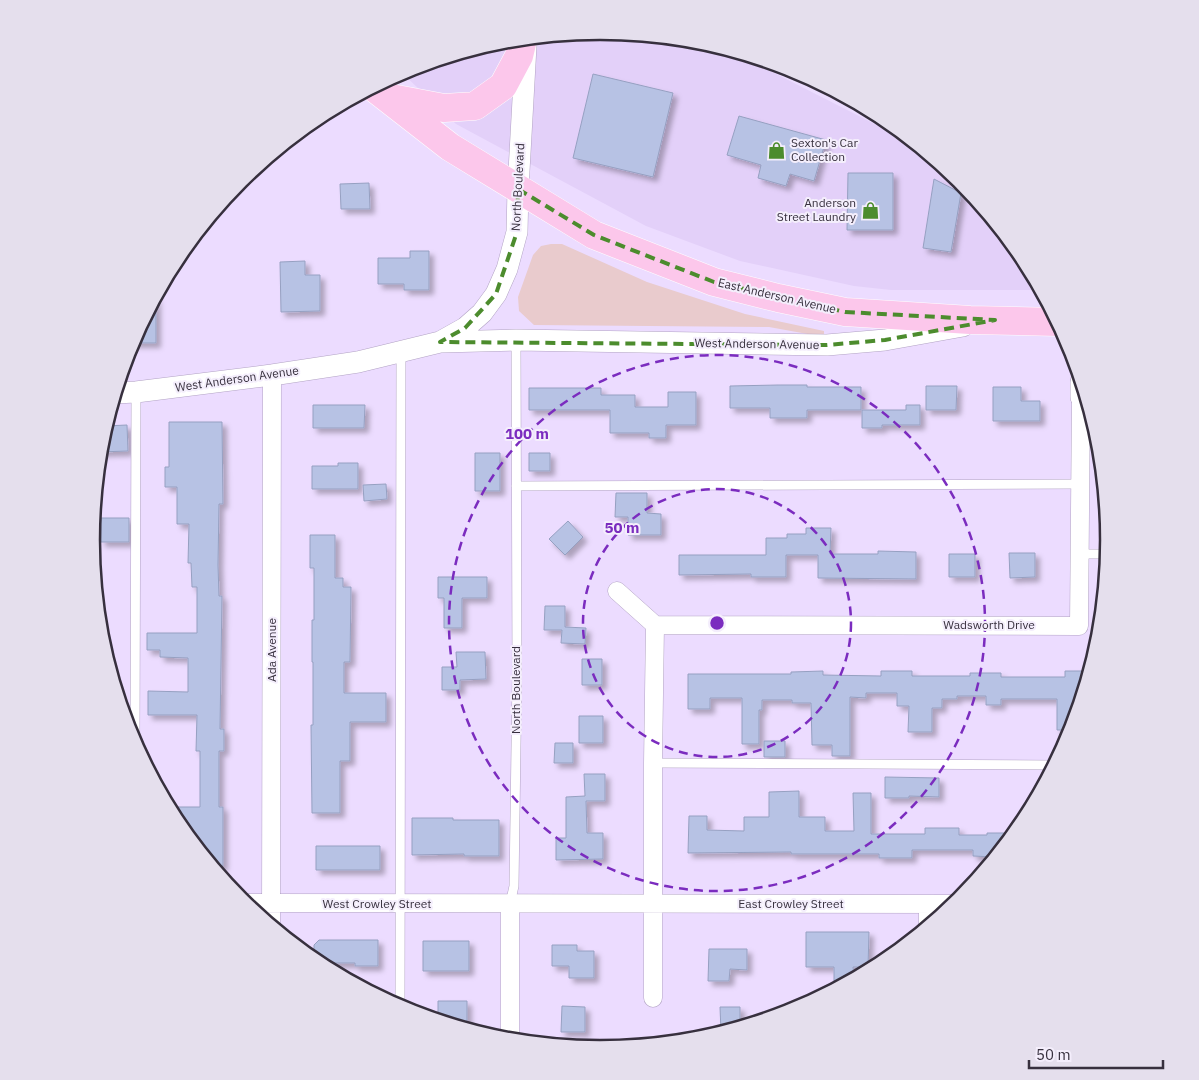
<svg xmlns="http://www.w3.org/2000/svg" width="1199" height="1080" font-family="'IBM Plex Sans',sans-serif">
<style>
.built{fill:#e3d0f9}
.green{fill:#e9cbcd}
.building{fill:#b7c2e4;stroke:#96a0c1;filter:url(#shadow)}
.lines{fill:none;stroke-linecap:round;stroke-linejoin:round}
.service-casing{stroke:#b2a3c4;stroke-width:10}
.minor-casing{stroke:#b2a3c4;stroke-width:19}
.tertiary-casing{stroke:#b2a3c4;stroke-width:22}
.primary-casing{stroke:#fff;stroke-width:29}
.service{stroke:#fff;stroke-width:9}
.minor{stroke:#fff;stroke-width:18}
.tertiary{stroke:#fff;stroke-width:21}
.primary{stroke:#fcc7eb;stroke-width:28}
.marked{fill:none;stroke:#4c8c2d;stroke-width:4;stroke-dasharray:10 6;stroke-linejoin:round}
.ring{fill:none;stroke:#7b2cbf;stroke-width:2.5;stroke-dasharray:9 6}
.labels{text-anchor:middle;stroke-width:4;stroke-linejoin:round;paint-order:stroke}
.poi-label{font-size:12px;fill:#37303e;stroke:#f4eefc;text-anchor:start}
.street-label{font-size:12px;fill:#37303e;stroke:#f4eefc}
.rim{fill:none;stroke:#37303e;stroke-width:2.5}
.centre{fill:#7b2cbf;stroke:#f4eefc;stroke-width:2.5}
.ring-label{font-size:15px;text-anchor:middle;font-weight:bold;fill:#7b2cbf;stroke:#f4eefc;stroke-width:4;stroke-linejoin:round;paint-order:stroke}
</style>
<defs>
<filter id="shadow"><feDropShadow dx="4.5" dy="4.5" stdDeviation="2.5" flood-color="#0004"/></filter>
</defs>
<rect width="100%" height="100%" fill="#ecdcff"/>
<path class="built" d="M 600,31 L 699,41 L 731,51 L 916,145 L 959,180 L 1023,258 L 1040,290 L 891,290 L 854,286 L 740,261 L 646,226 L 456,124 L 401,72 L 501,41 Z"/>
<path class="green" d="M 551,244 L 562,244 L 647,282 L 745,314 L 824,331 L 824,337 L 769,327 L 534,325 L 519,311 L 518,297 L 533,255 L 541,246 Z"/>
<path class="building" d="M 593,74 L 673,93 L 653,177 L 573,158 Z
M 739,116 L 826,140 L 814,181 L 790,174 L 786,186 L 758,178 L 761,165 L 727,155 Z
M 848,173 L 893,173 L 893,230 L 847,230 Z
M 934,179 L 961,193 L 951,252 L 923,248 Z
M 369,183 L 370,209 L 341,209 L 340,184 Z
M 410,251 L 429,251 L 429,290 L 404,290 L 404,284 L 378,284 L 378,258 L 410,258 Z
M 305,261 L 305,275 L 320,275 L 320,311 L 281,312 L 280,262 Z
M 156,296 L 156,343 L 131,343 Z
M 778,385 L 807,385 L 807,387 L 861,387 L 861,410 L 807,410 L 807,418 L 770,418 L 770,408 L 730,408 L 730,386 Z
M 926,386 L 957,386 L 956,410 L 926,410 Z
M 993,387 L 1021,387 L 1021,401 L 1040,401 L 1040,421 L 993,421 Z
M 529,388 L 601,388 L 601,395 L 635,395 L 635,407 L 668,407 L 668,392 L 696,392 L 696,425 L 666,425 L 666,438 L 649,438 L 649,433 L 610,433 L 610,410 L 529,410 Z
M 313,405 L 365,405 L 364,428 L 313,428 Z
M 906,405 L 920,405 L 920,425 L 882,425 L 882,428 L 862,428 L 862,410 L 906,410 Z
M 169,422 L 222,422 L 223,504 L 219,504 L 218,565 L 219,596 L 222,596 L 220,729 L 224,729 L 224,751 L 219,751 L 219,807 L 223,807 L 223,866 L 212,866 L 176,822 L 168,807 L 200,807 L 200,751 L 196,751 L 197,715 L 148,715 L 148,691 L 188,692 L 188,658 L 160,657 L 160,650 L 147,650 L 147,633 L 197,633 L 197,587 L 192,587 L 191,563 L 188,563 L 189,524 L 177,524 L 177,487 L 165,487 L 165,467 L 169,467 Z
M 127,425 L 128,451 L 99,452 L 101,440 L 105,426 Z
M 475,453 L 500,453 L 500,491 L 475,491 Z
M 529,453 L 550,453 L 550,471 L 529,471 Z
M 338,463 L 358,463 L 358,489 L 312,489 L 312,466 L 338,466 Z
M 386,484 L 387,499 L 364,501 L 363,485 Z
M 616,493 L 647,493 L 647,513 L 661,514 L 661,535 L 628,535 L 628,517 L 615,517 Z
M 101,518 L 129,518 L 129,542 L 101,542 Z
M 568,521 L 583,537 L 565,555 L 549,539 Z
M 806,528 L 831,528 L 830,554 L 878,554 L 878,551 L 916,552 L 916,579 L 818,578 L 818,555 L 786,555 L 786,577 L 751,577 L 751,574 L 679,575 L 679,555 L 766,555 L 766,538 L 787,538 L 787,534 L 806,534 Z
M 310,535 L 335,535 L 335,578 L 343,578 L 343,587 L 351,587 L 350,662 L 344,662 L 344,693 L 386,693 L 386,722 L 350,722 L 350,761 L 340,761 L 340,813 L 312,813 L 311,725 L 313,725 L 313,662 L 312,662 L 312,620 L 314,620 L 314,568 L 310,568 Z
M 1009,553 L 1035,553 L 1035,577 L 1010,578 Z
M 949,554 L 975,554 L 975,577 L 949,577 Z
M 438,577 L 487,577 L 487,598 L 462,598 L 462,628 L 444,628 L 444,598 L 438,598 Z
M 545,606 L 565,606 L 565,627 L 586,628 L 585,644 L 561,643 L 562,630 L 544,630 Z
M 456,652 L 485,652 L 486,679 L 460,680 L 460,690 L 442,690 L 442,667 L 457,667 Z
M 582,659 L 602,659 L 602,685 L 582,685 Z
M 823,671 L 823,675 L 881,676 L 881,671 L 912,671 L 912,676 L 970,676 L 970,673 L 1001,673 L 1001,677 L 1065,677 L 1065,671 L 1089,671 L 1071,730 L 1057,730 L 1057,699 L 1001,699 L 1001,705 L 986,705 L 986,696 L 957,696 L 957,699 L 942,699 L 942,708 L 932,708 L 932,732 L 908,732 L 909,706 L 897,706 L 897,693 L 866,693 L 866,698 L 850,697 L 850,756 L 832,756 L 832,745 L 812,745 L 811,703 L 792,703 L 792,700 L 762,700 L 762,710 L 759,710 L 759,744 L 742,744 L 742,698 L 710,698 L 710,709 L 688,709 L 688,674 L 791,674 L 791,672 Z
M 579,716 L 603,716 L 603,743 L 579,743 Z
M 764,741 L 785,741 L 785,757 L 764,757 Z
M 555,743 L 573,743 L 573,763 L 554,763 Z
M 584,774 L 605,774 L 605,801 L 586,801 L 587,833 L 603,833 L 603,859 L 556,860 L 556,838 L 566,838 L 566,797 L 585,796 Z
M 885,777 L 939,778 L 939,797 L 909,796 L 909,798 L 885,798 Z
M 799,791 L 799,817 L 825,817 L 825,831 L 854,831 L 853,793 L 871,793 L 871,834 L 925,834 L 925,828 L 959,828 L 959,835 L 987,835 L 987,833 L 1014,833 L 994,857 L 973,856 L 973,850 L 912,850 L 912,858 L 879,858 L 879,854 L 791,854 L 791,852 L 688,853 L 689,816 L 707,816 L 707,830 L 744,831 L 744,817 L 769,817 L 769,792 Z
M 412,818 L 453,818 L 453,820 L 499,820 L 499,856 L 464,856 L 464,854 L 412,855 Z
M 316,846 L 380,846 L 380,870 L 316,870 Z
M 806,932 L 869,932 L 868,967 L 853,967 L 854,978 L 834,989 L 834,967 L 806,967 Z
M 319,940 L 378,940 L 378,966 L 355,966 L 355,963 L 317,963 L 314,960 L 314,945 Z
M 423,941 L 469,941 L 469,971 L 423,971 Z
M 552,945 L 577,945 L 577,951 L 594,951 L 594,978 L 569,978 L 569,966 L 552,966 Z
M 709,949 L 747,949 L 747,970 L 730,969 L 729,981 L 708,981 Z
M 438,1001 L 467,1001 L 467,1029 L 438,1020 Z
M 562,1006 L 585,1007 L 585,1032 L 561,1032 Z
M 720,1007 L 740,1007 L 740,1026 L 721,1032 Z"/>
<g class="lines">
<defs>
<path id="service" d="M 516,486 L 1081,484
M 1080,554 L 1107,554
M 135,746 L 136,393
M 653,763 L 1053,765
M 510,904 L 514,886 L 517,676 L 516,340
M 400,1008 L 401,352"/>
<path id="minor" d="M 617,591 L 655,625 L 1079,626 L 1081,397
M 244,903 L 954,904
M 928,925 L 928,904
M 271,926 L 272,375
M 653,998 L 653,763 L 655,625
M 510,1040 L 510,904"/>
<path id="tertiary" d="M 442,342 L 516,340 L 827,345 L 885,340 L 963,326
M 1081,382 L 1081,397 L 1086,400
M 115,393 L 136,392 L 272,375 L 358,362 L 440,342 L 465,328 L 482,313 L 496,294 L 507,269 L 517,232 L 518,189 L 526,46"/>
<path id="primary" d="M 373,87 L 450,147 L 594,235 L 714,282 L 778,298 L 845,312 L 970,320 L 1057,322
M 391,98 L 444,108 L 475,106 L 503,86 L 519,56 L 523,39"/>
</defs>
<use href="#service" class="service-casing"/>
<use href="#minor" class="minor-casing"/>
<use href="#tertiary" class="tertiary-casing"/>
<use href="#primary" class="primary-casing"/>
<use href="#service" class="service"/>
<use href="#minor" class="minor"/>
<use href="#tertiary" class="tertiary"/>
<use href="#primary" class="primary"/>
</g>
<path class="marked" d="M 518,189 L 594,235 L 714,282 L 845,312 L 995,320 L 885,340 L 827,345 L 440,342 L 465,328 L 496,294 L 517,232 Z"/>
<g class="ring">
<circle cx="717" cy="623" r="134"/>
<circle cx="717" cy="623" r="268"/>
</g>
<defs>
<symbol id="shop-bare" viewBox="-9 -9 18 18"><path d="M-5-2.5h2.3a2.7 3.5 0 0 1 5.4 0H5L5.5 6h-11ZM-1.5-2.5h3a1.5 2.3 0 0 0-3 0Z" fill="#4c8c2d" stroke="#f4eefc" stroke-width="2.5" paint-order="stroke"/></symbol>
</defs>
<g fill-rule="evenodd">
<use href="#shop-bare" x="764" y="138" width="25" height="25"/>
<use href="#shop-bare" x="858" y="198" width="25" height="25"/>
</g>
<g class="labels">
<g class="poi-label">
<text x="791" y="147">Sexton's Car<tspan x="791" dy="14">Collection</tspan></text>
<text x="856" y="207" text-anchor="end">Anderson<tspan x="856" dy="14">Street Laundry</tspan></text>
</g>
<g class="street-label">
<text transform="translate(518 187) rotate(-87)" y="4">North Boulevard</text>
<text transform="translate(777 296) rotate(13)" y="4">East Anderson Avenue</text>
<text transform="translate(757 344) rotate(1)" y="4">West Anderson Avenue</text>
<text transform="translate(237 379) rotate(-8)" y="4">West Anderson Avenue</text>
<text x="989" y="629">Wadsworth Drive</text>
<text transform="translate(272 650) rotate(-90)" y="4">Ada Avenue</text>
<text transform="translate(516 690) rotate(-90)" y="4">North Boulevard</text>
<text x="377" y="908">West Crowley Street</text>
<text x="791" y="908">East Crowley Street</text>
</g>
</g>
<path d="M0 0H1199V1080H0ZM100 540a500 500 0 1 1 1000 0a500 500 0 1 1-1000 0Z" fill="#e5dfed" fill-rule="evenodd"/>
<path class="rim" d="M100 540a500 500 0 1 1 1000 0a500 500 0 1 1-1000 0Z"/>
<circle cx="717" cy="623" r="8" class="centre"/>
<g class="ring-label">
<text x="527" y="439">100 m</text>
<text x="622" y="533">50 m</text>
</g>
<path d="M1029 1060v8h134v-8" fill="none" stroke="#37303e" stroke-width="2.5"/>
<text x="1036" y="1060" font-size="15" fill="#37303e" stroke="#f4eefc" stroke-width="4" paint-order="stroke">50 m</text>
</svg>
